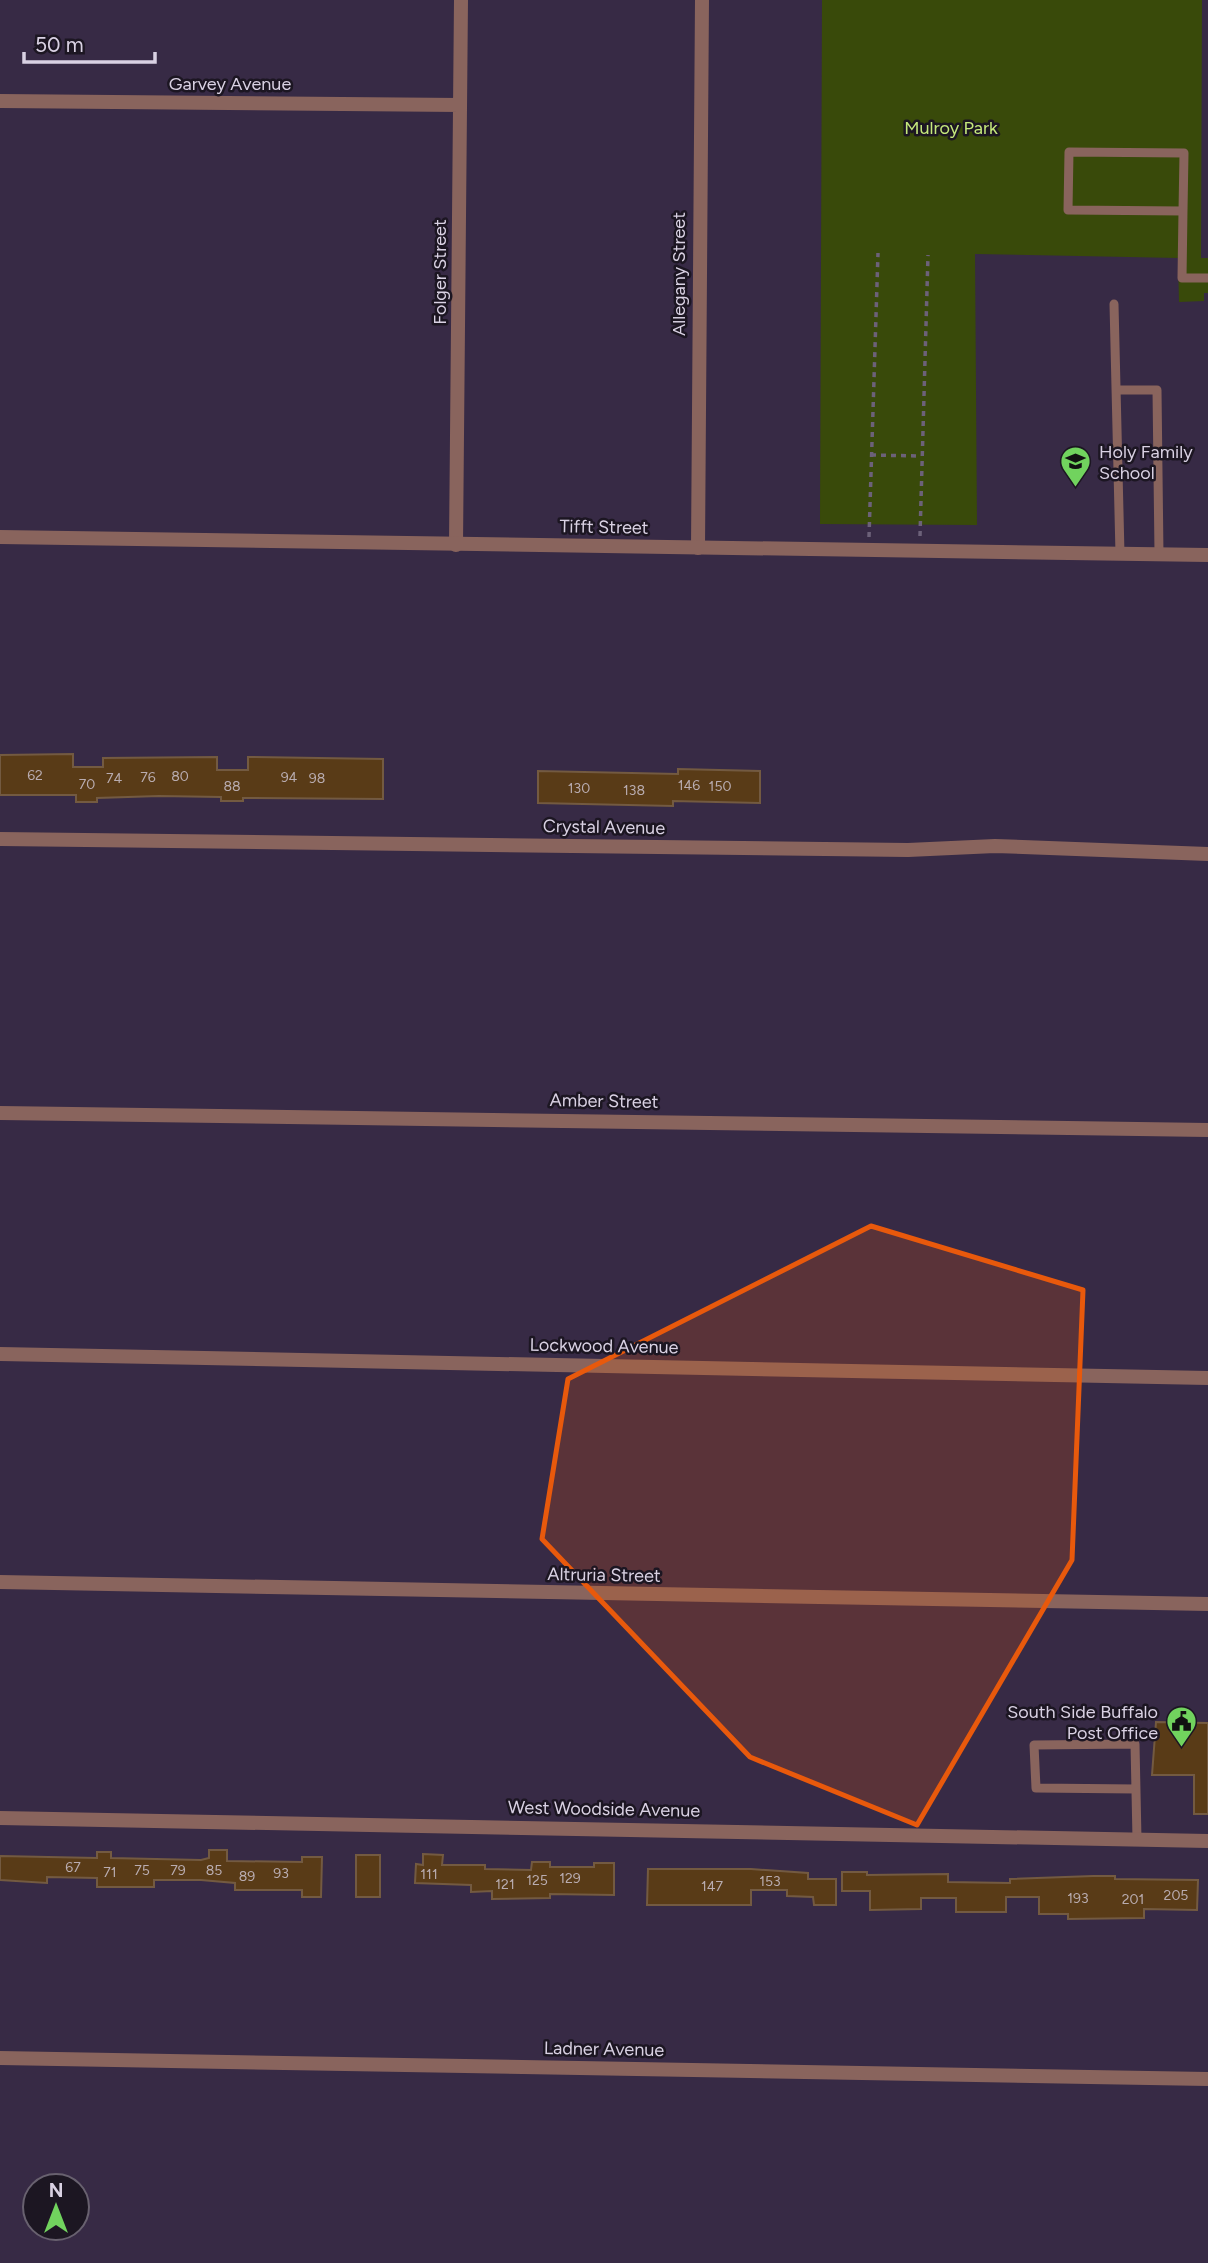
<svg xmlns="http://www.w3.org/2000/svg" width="1208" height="2263" font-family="Figtree,sans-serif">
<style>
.green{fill:#394a0a}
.building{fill:#593b17;stroke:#735a41;stroke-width:2}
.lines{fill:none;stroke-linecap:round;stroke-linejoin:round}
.path{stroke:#6c6179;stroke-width:3.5;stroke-dasharray:5 5;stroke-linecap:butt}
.service{stroke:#89645d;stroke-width:9}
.minor{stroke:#89645d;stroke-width:14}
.tertiary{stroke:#89645d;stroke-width:14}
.marked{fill:#e8590c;fill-opacity:0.2;stroke:#e8590c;stroke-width:5;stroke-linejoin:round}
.labels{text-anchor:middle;stroke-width:5;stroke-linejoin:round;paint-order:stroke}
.number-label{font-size:14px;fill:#b9acb0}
.street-label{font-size:18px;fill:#d9d1e3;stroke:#1c1622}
.park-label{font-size:18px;fill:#c5e87c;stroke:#1c1622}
.poi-label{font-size:18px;fill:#d9d1e3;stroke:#1c1622;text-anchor:start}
</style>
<rect width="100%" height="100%" fill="#372a45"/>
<path class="green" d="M 822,0 L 1202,0 L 1201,258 L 1208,258 L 1208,293 L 1204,293 L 1204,301 L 1179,302 L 1178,258 L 975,254 L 977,525 L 820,524 Z"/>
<path class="building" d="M 73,754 L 73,767 L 103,767 L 103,758 L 217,757 L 217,770 L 248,770 L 248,757 L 383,759 L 383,799 L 243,798 L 243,801 L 221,801 L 221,797 L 159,796 L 97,798 L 97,802 L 76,802 L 76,795 L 0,795 L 0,755 Z
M 678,769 L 760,771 L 760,803 L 673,801 L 673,806 L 538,803 L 538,771 L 678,774 Z
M 1156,1722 L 1208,1723 L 1208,1814 L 1194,1814 L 1194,1775 L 1152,1775 Z
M 209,1850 L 227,1850 L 227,1861 L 302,1862 L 302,1857 L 322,1857 L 321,1897 L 302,1897 L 302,1890 L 235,1890 L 235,1883 L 201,1880 L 154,1880 L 154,1887 L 97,1887 L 97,1878 L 47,1877 L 47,1883 L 0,1880 L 0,1856 L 97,1858 L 97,1852 L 111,1852 L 111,1858 L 201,1860 L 209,1858 Z
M 423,1854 L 443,1855 L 442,1865 L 485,1865 L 485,1869 L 531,1870 L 532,1862 L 550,1862 L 550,1867 L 594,1867 L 594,1863 L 614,1863 L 614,1895 L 550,1894 L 550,1898 L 492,1899 L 492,1891 L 471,1892 L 471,1885 L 415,1883 L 416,1864 L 423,1865 Z
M 356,1855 L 380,1855 L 380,1897 L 356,1897 Z
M 648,1869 L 751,1869 L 808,1873 L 808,1879 L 836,1879 L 836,1905 L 814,1905 L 813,1897 L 787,1896 L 787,1890 L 751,1890 L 751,1905 L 647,1905 Z
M 842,1872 L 867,1872 L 867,1875 L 948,1874 L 948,1882 L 1010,1883 L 1010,1879 L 1093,1876 L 1115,1876 L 1115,1879 L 1198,1880 L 1197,1910 L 1144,1909 L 1144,1918 L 1068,1919 L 1068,1914 L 1039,1914 L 1039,1897 L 1006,1897 L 1006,1912 L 956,1912 L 956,1898 L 921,1898 L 921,1909 L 870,1910 L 870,1891 L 842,1891 Z"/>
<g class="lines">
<path class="path" d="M 871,455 L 921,456
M 920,536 L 928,255
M 869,537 L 878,253"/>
<path class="service" d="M 1069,152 L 1184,153 L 1183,211 L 1068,210 Z
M 1183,211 L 1182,278 L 1208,278
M 1114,304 L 1120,554
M 1116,390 L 1157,390 L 1159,554
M 1136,1789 L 1036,1788 L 1034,1745 L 1135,1744 L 1137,1839"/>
<path class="minor" d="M 0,101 L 460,105
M 456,545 L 461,0
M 698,548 L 702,0
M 0,839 L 908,850 L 995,846 L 1208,854
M 0,1113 L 1208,1130
M 0,1354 L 1208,1378
M 0,1582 L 1208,1604
M 0,1818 L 1208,1841
M 0,2058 L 1208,2079"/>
<path class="tertiary" d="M 0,537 L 1208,555"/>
</g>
<path class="marked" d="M 871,1226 L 1083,1290 L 1072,1560 L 917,1825 L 750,1757 L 542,1539 L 568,1379 Z"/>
<defs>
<symbol id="school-pin" viewBox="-11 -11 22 30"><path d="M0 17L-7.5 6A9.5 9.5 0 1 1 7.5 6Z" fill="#71d35e" stroke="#1c1622"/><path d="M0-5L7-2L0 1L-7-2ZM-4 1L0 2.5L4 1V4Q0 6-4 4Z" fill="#111"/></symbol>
<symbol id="civic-pin" viewBox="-11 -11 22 30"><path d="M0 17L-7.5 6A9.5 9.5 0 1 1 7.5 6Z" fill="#71d35e" stroke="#1c1622"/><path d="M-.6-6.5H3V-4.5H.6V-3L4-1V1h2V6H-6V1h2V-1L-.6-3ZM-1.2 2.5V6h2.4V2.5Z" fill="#111"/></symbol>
</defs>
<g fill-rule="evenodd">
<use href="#school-pin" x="1058" y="444" width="35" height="47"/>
<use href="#civic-pin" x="1164" y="1704" width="35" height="47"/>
</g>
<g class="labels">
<g class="number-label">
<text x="35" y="780">62</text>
<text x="180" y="781">80</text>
<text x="148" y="782">76</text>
<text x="289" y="782">94</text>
<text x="114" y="783">74</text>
<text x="317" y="783">98</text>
<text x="87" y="789">70</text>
<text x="689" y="790">146</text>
<text x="232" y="791">88</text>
<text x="720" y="791">150</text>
<text x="579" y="793">130</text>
<text x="634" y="795">138</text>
<text x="73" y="1872">67</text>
<text x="142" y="1875">75</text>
<text x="178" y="1875">79</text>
<text x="214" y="1875">85</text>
<text x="110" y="1877">71</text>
<text x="281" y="1878">93</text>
<text x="429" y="1879">111</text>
<text x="247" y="1881">89</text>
<text x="570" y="1883">129</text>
<text x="537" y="1885">125</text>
<text x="770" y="1886">153</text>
<text x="505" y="1889">121</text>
<text x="712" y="1891">147</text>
<text x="1176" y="1900">205</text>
<text x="1078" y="1903">193</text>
<text x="1133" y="1904">201</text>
</g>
<g class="street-label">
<text x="230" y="90">Garvey Avenue</text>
<text transform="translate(440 272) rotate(-90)" y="6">Folger Street</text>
<text transform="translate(679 274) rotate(-90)" y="6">Allegany Street</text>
<text transform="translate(604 527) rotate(1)" y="6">Tifft Street</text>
<text transform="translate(604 827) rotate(1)" y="6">Crystal Avenue</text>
<text transform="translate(604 1101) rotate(1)" y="6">Amber Street</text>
<text transform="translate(604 1346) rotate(1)" y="6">Lockwood Avenue</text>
<text transform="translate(604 1575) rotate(1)" y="6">Altruria Street</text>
<text transform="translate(604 1809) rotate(1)" y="6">West Woodside Avenue</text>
<text transform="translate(604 2049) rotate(1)" y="6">Ladner Avenue</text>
</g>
<g class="park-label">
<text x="951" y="134">Mulroy Park</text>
</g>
<g class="poi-label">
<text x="1099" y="458">Holy Family<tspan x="1099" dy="21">School</tspan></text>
<text x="1158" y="1718" text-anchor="end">South Side Buffalo<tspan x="1158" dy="21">Post Office</tspan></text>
</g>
</g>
<g transform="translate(56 2207)"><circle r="33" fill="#1c1622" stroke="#68616f" stroke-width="2"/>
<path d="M0-5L12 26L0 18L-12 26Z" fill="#71d35e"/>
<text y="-10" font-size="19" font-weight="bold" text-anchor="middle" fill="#d9d1e3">N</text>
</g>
<path d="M24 52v10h131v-10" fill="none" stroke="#d9d1e3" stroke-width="3.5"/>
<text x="35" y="52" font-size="21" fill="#d9d1e3" stroke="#1c1622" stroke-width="5" paint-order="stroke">50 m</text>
</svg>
